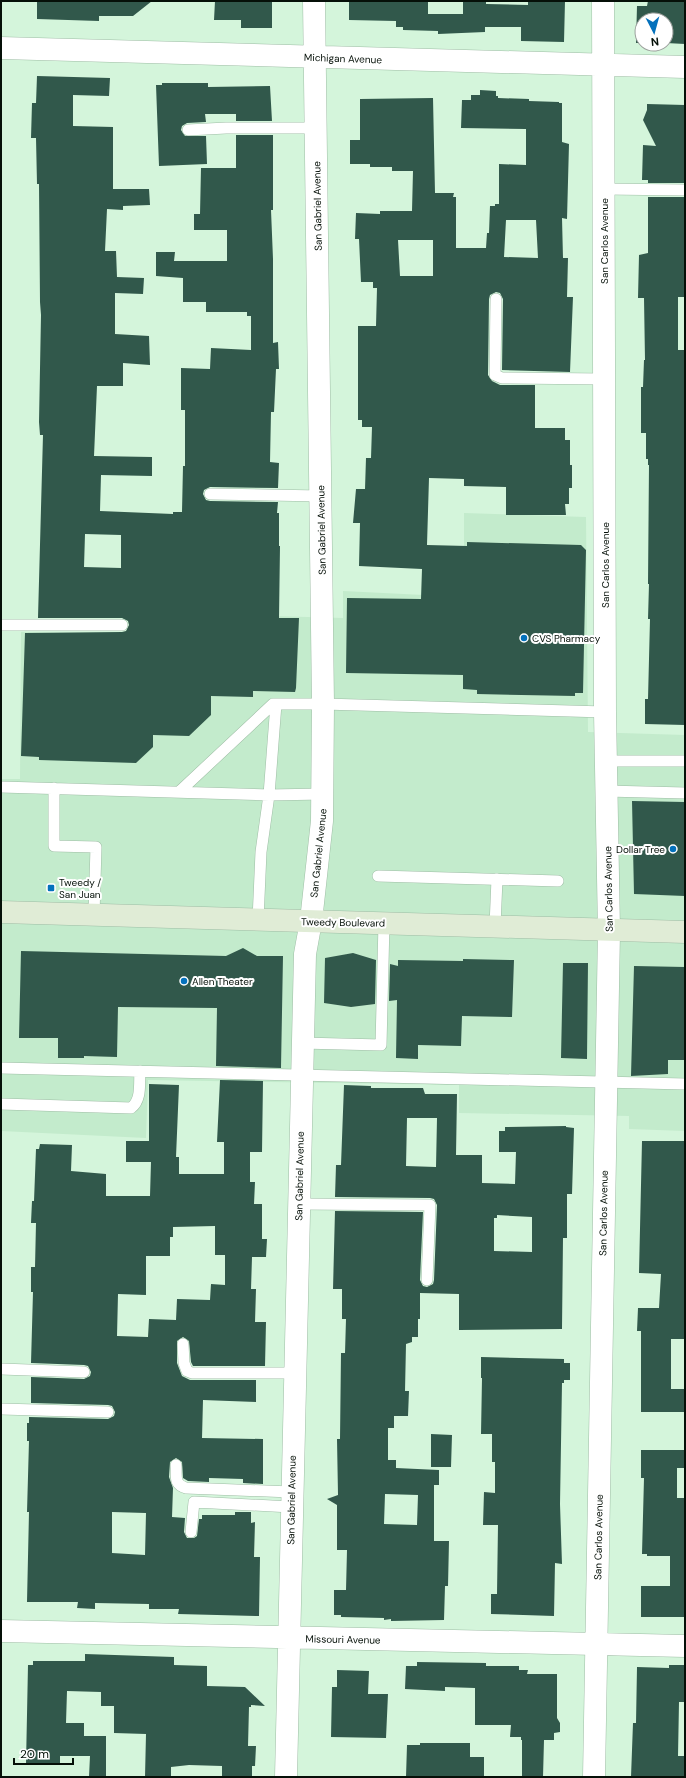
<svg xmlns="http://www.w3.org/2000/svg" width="686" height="1778" font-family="'DM Sans',sans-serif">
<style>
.built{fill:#c3ebcc}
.building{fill:#31584b;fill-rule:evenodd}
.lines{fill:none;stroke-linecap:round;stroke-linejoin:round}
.service-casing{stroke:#9ebda5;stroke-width:12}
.minor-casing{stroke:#9ebda5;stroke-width:23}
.secondary-casing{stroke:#9ebda5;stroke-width:23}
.service{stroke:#fff;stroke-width:11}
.minor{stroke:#fff;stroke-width:22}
.secondary{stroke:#e0ecd6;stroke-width:22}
.poi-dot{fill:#0471bc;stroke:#fff;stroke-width:1.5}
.labels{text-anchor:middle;stroke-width:4;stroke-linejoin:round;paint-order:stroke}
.street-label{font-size:10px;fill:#051008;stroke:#fff}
.poi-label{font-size:10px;fill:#051008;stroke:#fff;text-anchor:start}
</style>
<rect width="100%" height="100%" fill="#d4f5db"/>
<path class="built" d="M 464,513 L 586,517 L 588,732 L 685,735 L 685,1131 L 629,1129 L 629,1116 L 459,1113 L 459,1085 L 148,1080 L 146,1138 L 1,1131 L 1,779 L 20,779 L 21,632 L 157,636 L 157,613 L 343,618 L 343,591 L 464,597 Z"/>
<path class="building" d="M 37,1 L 152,1 L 133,16 L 99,16 L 99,21 L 37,19 Z
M 215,1 L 272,1 L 272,28 L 241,28 L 241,20 L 214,20 Z
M 349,1 L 428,1 L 428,14 L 463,14 L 463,1 L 486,1 L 486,4 L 528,5 L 528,1 L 565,1 L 564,42 L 521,41 L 521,27 L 485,27 L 485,32 L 438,34 L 438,31 L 403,30 L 403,27 L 396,27 L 396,21 L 349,20 Z
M 648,1 L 685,1 L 685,44 L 666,43 L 666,20 L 642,20 L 642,43 L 636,43 L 637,6 L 647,6 Z
M 37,76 L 110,78 L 109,96 L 73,95 L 73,126 L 113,127 L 113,189 L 149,189 L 150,205 L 123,206 L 123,210 L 107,209 L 105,251 L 116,251 L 117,277 L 144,278 L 143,294 L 115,293 L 115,334 L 149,336 L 150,365 L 123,363 L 123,386 L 97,386 L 94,456 L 152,457 L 152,476 L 101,475 L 100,511 L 173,514 L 173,512 L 182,512 L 183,466 L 185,466 L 185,410 L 181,410 L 181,368 L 210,369 L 211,348 L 251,350 L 251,316 L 247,316 L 247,312 L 206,312 L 206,302 L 183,302 L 183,278 L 156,276 L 156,252 L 175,252 L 174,261 L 227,261 L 227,230 L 194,230 L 194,214 L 200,214 L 201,168 L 236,168 L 236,135 L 273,135 L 273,210 L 271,210 L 273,259 L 273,343 L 278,342 L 279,369 L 276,369 L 274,412 L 271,412 L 270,462 L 279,463 L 278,488 L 210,487 L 204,490 L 203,494 L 206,500 L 210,501 L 278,502 L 277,513 L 279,513 L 279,546 L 280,546 L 279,618 L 299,618 L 296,688 L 295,692 L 253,691 L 253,697 L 211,696 L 211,715 L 189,736 L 153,735 L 153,747 L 136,763 L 39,760 L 39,757 L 21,756 L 25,633 L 122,632 L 126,631 L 129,625 L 128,621 L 122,618 L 38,618 L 43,435 L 40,435 L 39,422 L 41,315 L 40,302 L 39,184 L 37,184 L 36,138 L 31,138 L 32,103 L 36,103 ZM 85,534 L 121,535 L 121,568 L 84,567 Z
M 162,83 L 208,83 L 208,87 L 270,86 L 272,121 L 236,121 L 236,114 L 205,114 L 206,122 L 187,123 L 182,126 L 181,130 L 185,136 L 206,136 L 207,164 L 159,166 L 156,85 L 162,85 Z
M 480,90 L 496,91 L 496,96 L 498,96 L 498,98 L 529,99 L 529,101 L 559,102 L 559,103 L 562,103 L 562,142 L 569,144 L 567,219 L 562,218 L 563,258 L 568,258 L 567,297 L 573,297 L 570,372 L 502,370 L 503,299 L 500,293 L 496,292 L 490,295 L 489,299 L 488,375 L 492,381 L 500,385 L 535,385 L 535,428 L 565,428 L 565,440 L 570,440 L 570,465 L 572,465 L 572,488 L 569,488 L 569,504 L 565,504 L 566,515 L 506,515 L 506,487 L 464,486 L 464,479 L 429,478 L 427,545 L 467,546 L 467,542 L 581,545 L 586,550 L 583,693 L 575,693 L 575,696 L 477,694 L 477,690 L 463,689 L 463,675 L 346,673 L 347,598 L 421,599 L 422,569 L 359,566 L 360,523 L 353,523 L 356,489 L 365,489 L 366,458 L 371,458 L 372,427 L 362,427 L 362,420 L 358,420 L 358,326 L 376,326 L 377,288 L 373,288 L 373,282 L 361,282 L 359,239 L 355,239 L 356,213 L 380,214 L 380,211 L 412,211 L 413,171 L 392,171 L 392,167 L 370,167 L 370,164 L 350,164 L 350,140 L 360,140 L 360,99 L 433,98 L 435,193 L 454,193 L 453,197 L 456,197 L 456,248 L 486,248 L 487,233 L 489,233 L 490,206 L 495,206 L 495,204 L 499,204 L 499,164 L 526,165 L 526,129 L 461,128 L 462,100 L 471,100 L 471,95 L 480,95 ZM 506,220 L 536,220 L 538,258 L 504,257 ZM 398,240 L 433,240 L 433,276 L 400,276 Z
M 647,104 L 685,105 L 685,183 L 648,183 L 648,180 L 642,180 L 643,145 L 656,146 L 643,120 L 647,110 Z
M 648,197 L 685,197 L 685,297 L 678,297 L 678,350 L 685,350 L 685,725 L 645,724 L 645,699 L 648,699 L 650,619 L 648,619 L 649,584 L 648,584 L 649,465 L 648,465 L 648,459 L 646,459 L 646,433 L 641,433 L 641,387 L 643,387 L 644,360 L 645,360 L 644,298 L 638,298 L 639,255 L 648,253 Z
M 632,801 L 685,802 L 685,896 L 634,894 Z
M 243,948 L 257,956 L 283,956 L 281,1068 L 216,1066 L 217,1008 L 118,1007 L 117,1057 L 84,1056 L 84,1058 L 58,1058 L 58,1038 L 19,1038 L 21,951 L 226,956 Z
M 353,953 L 376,960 L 375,1004 L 351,1007 L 324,1003 L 325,958 Z
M 463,959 L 514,960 L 512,1017 L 462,1016 L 461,1046 L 418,1045 L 418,1059 L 396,1058 L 397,1000 L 389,1001 L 390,964 L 398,966 L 398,960 L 463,961 Z
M 563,963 L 588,963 L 587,1059 L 561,1058 Z
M 634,966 L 685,967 L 685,1060 L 668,1060 L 668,1074 L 631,1076 Z
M 220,1080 L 263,1081 L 262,1152 L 250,1152 L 250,1182 L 255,1182 L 254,1204 L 262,1204 L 262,1239 L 267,1239 L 266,1257 L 252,1257 L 251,1289 L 256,1289 L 255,1322 L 266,1322 L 265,1366 L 193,1366 L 191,1362 L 189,1341 L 183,1337 L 177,1341 L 177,1363 L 182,1376 L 190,1380 L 256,1380 L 256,1402 L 203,1400 L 202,1438 L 263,1439 L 263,1484 L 243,1483 L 243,1479 L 209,1478 L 209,1482 L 188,1481 L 183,1478 L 182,1462 L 176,1458 L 170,1462 L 169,1477 L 173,1488 L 172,1517 L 185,1518 L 184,1532 L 187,1538 L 194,1538 L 197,1536 L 199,1519 L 202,1519 L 202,1515 L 235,1515 L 235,1512 L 251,1512 L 251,1523 L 255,1522 L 254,1557 L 260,1557 L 259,1616 L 178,1614 L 179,1609 L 149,1609 L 149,1604 L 95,1603 L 95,1609 L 77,1608 L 78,1602 L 27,1602 L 29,1512 L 27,1512 L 29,1441 L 27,1441 L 27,1423 L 29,1423 L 29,1417 L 108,1419 L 114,1416 L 115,1412 L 112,1406 L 108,1405 L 31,1403 L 31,1377 L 84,1379 L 90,1376 L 91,1372 L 88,1366 L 84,1365 L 31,1363 L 33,1292 L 31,1292 L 31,1267 L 35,1267 L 36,1223 L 31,1223 L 32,1201 L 34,1201 L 36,1149 L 39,1149 L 40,1144 L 72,1145 L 71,1171 L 106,1174 L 106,1196 L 150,1196 L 151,1162 L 126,1162 L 126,1141 L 149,1141 L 149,1084 L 179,1085 L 176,1157 L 179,1157 L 179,1174 L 224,1174 L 224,1142 L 217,1142 ZM 215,1226 L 215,1255 L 225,1255 L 225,1285 L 211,1284 L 210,1300 L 177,1299 L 176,1320 L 149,1319 L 148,1337 L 117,1336 L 118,1294 L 146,1295 L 146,1256 L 170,1256 L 170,1237 L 173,1237 L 173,1227 ZM 112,1512 L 146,1513 L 145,1555 L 112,1553 Z
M 344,1085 L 371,1086 L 371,1088 L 423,1088 L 425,1094 L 457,1094 L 456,1155 L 482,1155 L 482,1183 L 515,1184 L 516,1152 L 499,1152 L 499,1131 L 505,1131 L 505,1127 L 566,1126 L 566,1127 L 574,1128 L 572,1194 L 567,1194 L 567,1238 L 563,1238 L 562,1329 L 459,1330 L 459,1294 L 420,1293 L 420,1319 L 418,1319 L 418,1337 L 412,1337 L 412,1342 L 406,1344 L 405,1391 L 409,1391 L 408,1416 L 394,1416 L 394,1428 L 388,1428 L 388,1460 L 396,1460 L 396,1468 L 439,1470 L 439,1485 L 434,1485 L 434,1541 L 449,1541 L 448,1586 L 445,1586 L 444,1620 L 391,1621 L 391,1619 L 384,1620 L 384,1618 L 341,1617 L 341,1615 L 334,1615 L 334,1590 L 346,1590 L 347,1550 L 337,1550 L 337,1505 L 327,1499 L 338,1495 L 337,1439 L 340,1439 L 341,1353 L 345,1353 L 346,1319 L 342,1319 L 342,1289 L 333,1289 L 335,1211 L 423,1212 L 420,1280 L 423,1286 L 427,1287 L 433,1284 L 434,1280 L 437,1205 L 434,1199 L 430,1198 L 335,1197 L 336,1165 L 341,1165 ZM 407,1118 L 437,1118 L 436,1167 L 406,1166 ZM 497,1215 L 532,1217 L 532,1252 L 494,1251 L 494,1218 L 497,1218 ZM 385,1494 L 418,1495 L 417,1525 L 384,1524 Z
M 642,1141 L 685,1141 L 685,1339 L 671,1339 L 671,1389 L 685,1389 L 685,1412 L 641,1412 L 641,1331 L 637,1331 L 638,1308 L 659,1308 L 661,1274 L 639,1273 Z
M 481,1357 L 564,1359 L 564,1363 L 570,1363 L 570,1380 L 564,1380 L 564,1383 L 562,1383 L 560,1504 L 562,1564 L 555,1563 L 554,1616 L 491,1614 L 491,1594 L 497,1594 L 498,1525 L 483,1525 L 484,1492 L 495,1493 L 495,1462 L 492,1462 L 492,1434 L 481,1434 L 482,1378 L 481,1378 Z
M 431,1434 L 452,1435 L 451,1467 L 431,1467 Z
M 641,1450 L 685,1450 L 685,1468 L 677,1468 L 677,1498 L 685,1498 L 685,1617 L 641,1617 L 641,1586 L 670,1586 L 670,1556 L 647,1556 L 647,1554 L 642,1554 L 644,1478 L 641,1478 Z
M 85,1654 L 174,1657 L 174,1665 L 207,1666 L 207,1686 L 245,1687 L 265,1706 L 251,1705 L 251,1707 L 249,1707 L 248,1746 L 256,1746 L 255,1766 L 252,1766 L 252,1777 L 222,1777 L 222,1766 L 189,1765 L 171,1767 L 171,1777 L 145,1777 L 146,1734 L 114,1733 L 114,1706 L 101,1706 L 101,1692 L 67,1691 L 66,1723 L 84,1723 L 84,1736 L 106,1736 L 106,1777 L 89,1777 L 90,1756 L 60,1756 L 60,1764 L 26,1764 L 28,1665 L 33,1665 L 33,1661 L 85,1661 Z
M 417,1662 L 486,1663 L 486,1666 L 519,1666 L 519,1670 L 528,1670 L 527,1674 L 557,1674 L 557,1718 L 560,1723 L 560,1732 L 554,1733 L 554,1740 L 544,1740 L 543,1777 L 522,1777 L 522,1740 L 521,1740 L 521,1737 L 510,1737 L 511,1725 L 475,1725 L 475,1688 L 445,1687 L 445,1691 L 405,1689 L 406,1666 L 417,1666 Z
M 669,1665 L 685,1665 L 684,1702 L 679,1702 L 678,1756 L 685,1756 L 685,1777 L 631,1777 L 633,1723 L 636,1723 L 637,1667 L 669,1668 Z
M 337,1670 L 369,1671 L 368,1694 L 388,1694 L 386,1738 L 331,1737 L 332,1687 L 337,1687 Z
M 420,1743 L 470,1743 L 470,1757 L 484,1757 L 484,1777 L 406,1777 L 407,1745 L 420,1745 Z"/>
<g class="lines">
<defs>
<path id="service" d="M 188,130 L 226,128 L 316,128
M 604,189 L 685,190
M 496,299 L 495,375 L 502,378 L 604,379
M 210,494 L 321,496
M 1,625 L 122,625
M 606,761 L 685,761
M 1,787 L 269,795 L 323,794
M 54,788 L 54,846 L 96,847 L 94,915
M 606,791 L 685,793
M 179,792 L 273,704 L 323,704 L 605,712
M 378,876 L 558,881
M 258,920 L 261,852 L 269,795 L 276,704
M 495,926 L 497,879
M 302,1043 L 381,1045 L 384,923
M 1,1068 L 685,1084
M 1,1104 L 131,1108 C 142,1100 139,1083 140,1071
M 299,1204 L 430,1205 L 427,1280
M 183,1344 L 184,1363 L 187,1371 L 192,1373 L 294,1373
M 1,1369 L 84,1372
M 1,1409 L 108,1412
M 176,1465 C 177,1476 173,1484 186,1488 L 291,1492
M 191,1532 L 194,1502 L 291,1507"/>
<path id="minor" d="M 1,48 L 685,67
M 1,1631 L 685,1646
M 286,1777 L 305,954 L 311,921 L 322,821 L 323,704 L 314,1
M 594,1777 L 609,931 L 605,712 L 603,1"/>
<path id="secondary" d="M 1,912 L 685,932"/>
</defs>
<use href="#service" class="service-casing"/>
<use href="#minor" class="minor-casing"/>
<use href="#secondary" class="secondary-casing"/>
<use href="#service" class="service"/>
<use href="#minor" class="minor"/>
<use href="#secondary" class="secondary"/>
</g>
<g class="poi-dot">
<circle cx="524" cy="638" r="4"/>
<circle cx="673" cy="849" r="4"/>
<rect x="47" y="884" width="8" height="8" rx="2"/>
<circle cx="184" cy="981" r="4"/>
</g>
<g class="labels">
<g class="street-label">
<text transform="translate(343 58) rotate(2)" y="4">Michigan Avenue</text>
<text transform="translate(317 206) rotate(-91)" y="4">San Gabriel Avenue</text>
<text transform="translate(604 241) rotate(-90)" y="4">San Carlos Avenue</text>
<text transform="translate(321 530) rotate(-91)" y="4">San Gabriel Avenue</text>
<text transform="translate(605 565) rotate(-90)" y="4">San Carlos Avenue</text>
<text transform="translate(318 853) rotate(-84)" y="4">San Gabriel Avenue</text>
<text transform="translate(608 889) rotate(-91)" y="4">San Carlos Avenue</text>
<text transform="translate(343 922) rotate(1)" y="4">Tweedy Boulevard</text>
<text transform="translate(299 1176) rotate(-89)" y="4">San Gabriel Avenue</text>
<text transform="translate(603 1213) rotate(-89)" y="4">San Carlos Avenue</text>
<text transform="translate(291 1500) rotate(-89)" y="4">San Gabriel Avenue</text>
<text transform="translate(598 1537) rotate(-89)" y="4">San Carlos Avenue</text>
<text transform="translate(343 1639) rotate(1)" y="4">Missouri Avenue</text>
</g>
<g class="poi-label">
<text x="532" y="642">CVS Pharmacy</text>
<text x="665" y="853" text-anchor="end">Dollar Tree</text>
<text x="59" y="886">Tweedy /<tspan x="59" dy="12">San Juan</tspan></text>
<text x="192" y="985">Allen Theater</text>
</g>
</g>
<rect width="686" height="1778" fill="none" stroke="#051008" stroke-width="4"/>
<g transform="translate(654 32) rotate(174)"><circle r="19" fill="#ffffff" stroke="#9b9f9c"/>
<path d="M0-3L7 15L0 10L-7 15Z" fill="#0471bc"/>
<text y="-6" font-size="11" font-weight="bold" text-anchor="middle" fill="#051008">N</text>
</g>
<path d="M14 1758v6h59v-6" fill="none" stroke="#051008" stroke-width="2"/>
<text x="20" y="1758" font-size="12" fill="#051008" stroke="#ffffff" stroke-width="3" paint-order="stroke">20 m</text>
</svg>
